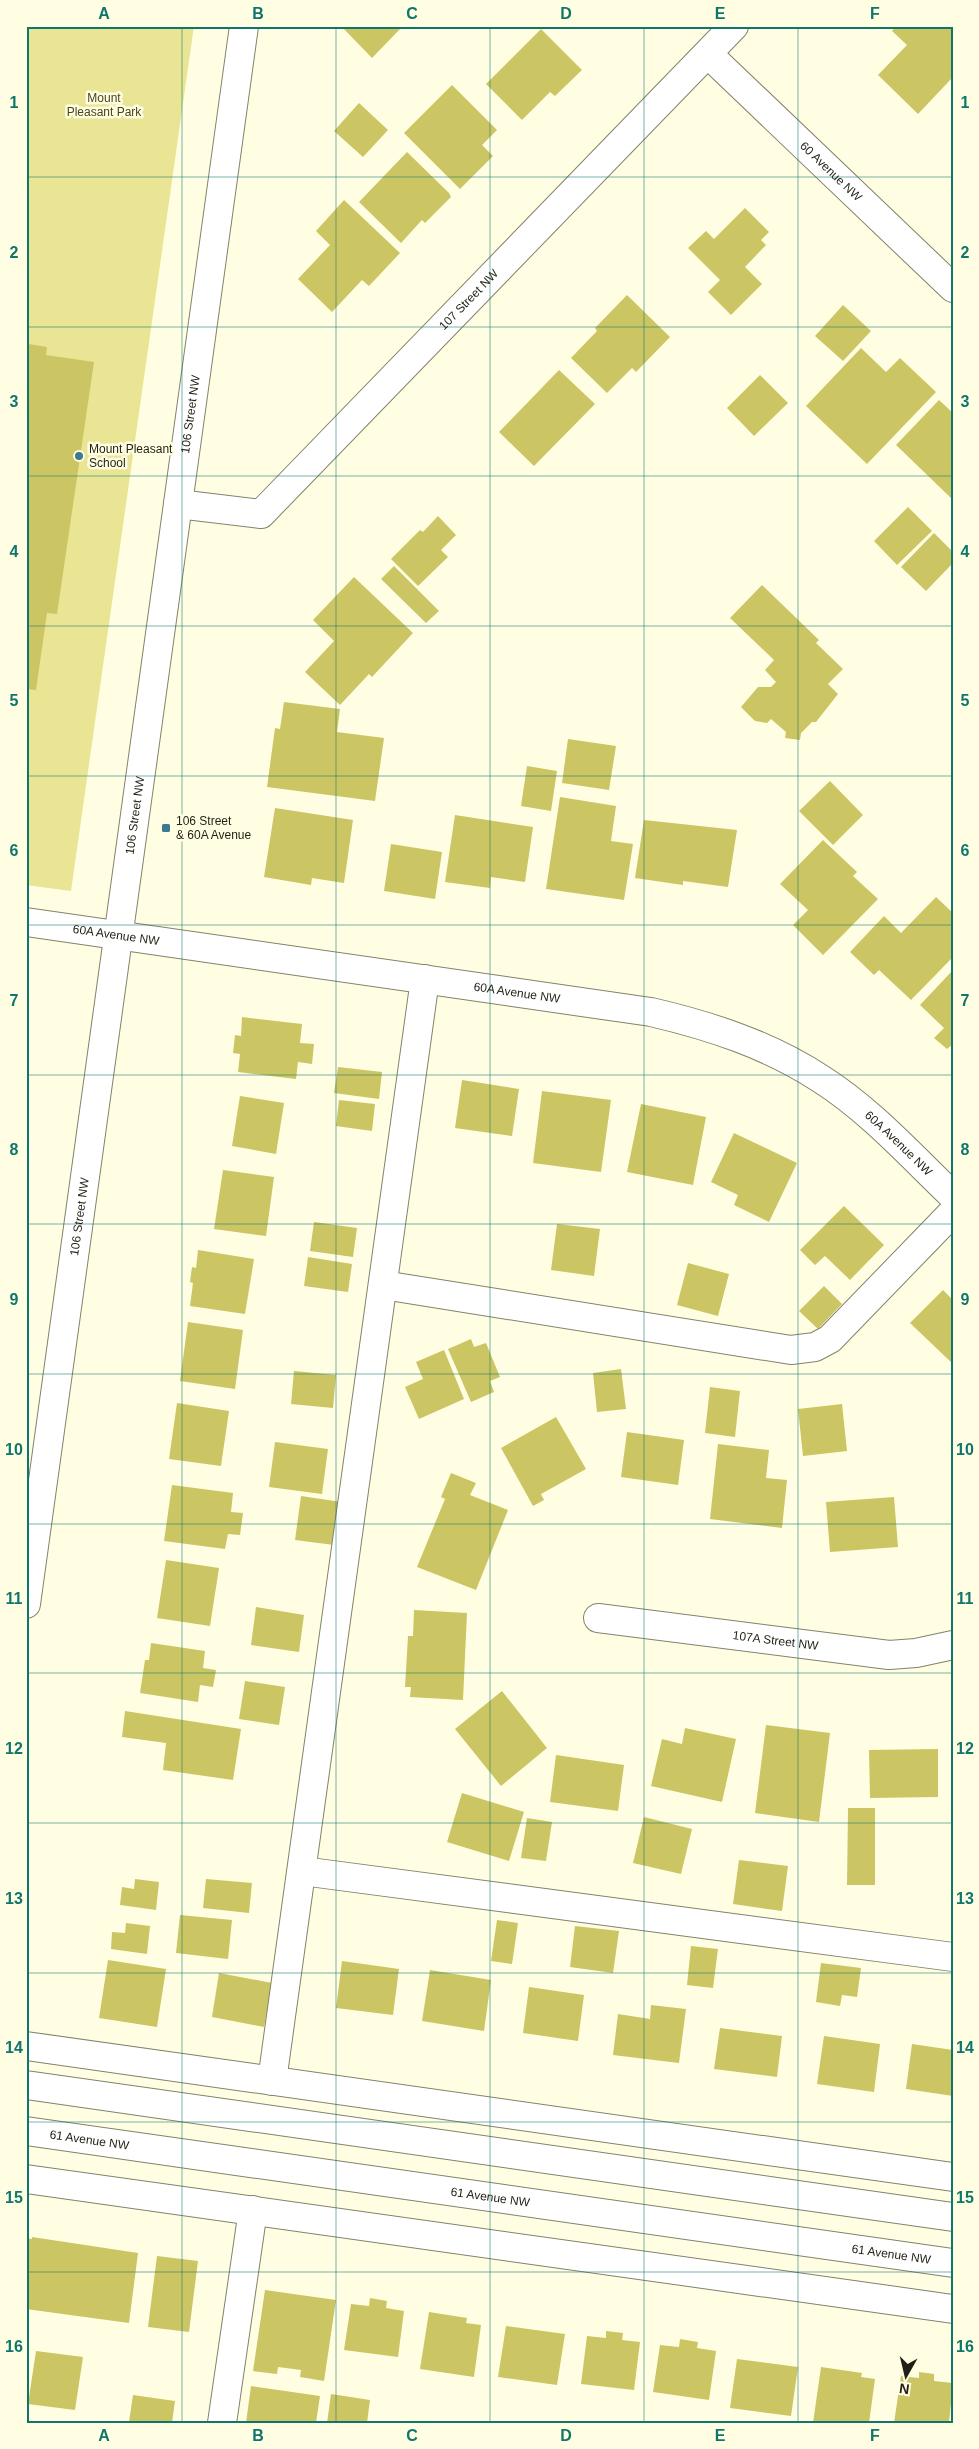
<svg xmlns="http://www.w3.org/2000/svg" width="979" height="2449" viewBox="0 0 979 2449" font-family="Helvetica,sans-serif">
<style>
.green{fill:#eae595}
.building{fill:#ccc564}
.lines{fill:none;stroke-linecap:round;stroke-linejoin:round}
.minor-casing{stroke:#83826a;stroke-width:30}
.major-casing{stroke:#83826a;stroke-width:30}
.minor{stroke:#fff;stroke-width:28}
.major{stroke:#fff;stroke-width:28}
.grid{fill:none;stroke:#0f766e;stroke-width:1;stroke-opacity:0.55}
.poi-dot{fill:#3e7891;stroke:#fffee3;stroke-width:2}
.labels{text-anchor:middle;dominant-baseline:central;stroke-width:5;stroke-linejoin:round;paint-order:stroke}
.park-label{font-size:12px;fill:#49461d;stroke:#fffee3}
.street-label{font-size:12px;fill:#201f15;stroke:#fffee3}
.poi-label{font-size:12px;fill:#201f15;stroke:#fffee3;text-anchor:start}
.neatline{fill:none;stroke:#0f766e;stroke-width:2}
.grid-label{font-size:16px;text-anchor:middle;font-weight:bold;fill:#0f766e}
</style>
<rect width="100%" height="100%" fill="#fffee3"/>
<path class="green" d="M26,26h168l-123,865 -45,-6z"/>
<path class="building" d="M341,26h59l1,2 -29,30z
M896,26h57v51l-35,37 -40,-39 29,-30 -15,-14z
M541,29l41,41 -27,26 -5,-4 -28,28 -36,-36z
M452,85l45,45 -15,15 11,11 -33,33 -56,-56z
M359,103l29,27 -25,27 -29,-26z
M407,152l42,41 2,4 -26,26 -3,-3 -21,23 -42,-41z
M344,200l56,53 -31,33 -7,-6 -30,32 -34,-33 32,-34 -14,-14z
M745,208l24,24 -8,8 5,5 -21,22 17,17 -31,31 -23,-23 12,-12 -32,-32 18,-17 8,8z
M627,295l43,42 -34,35 -4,-4 -25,25 -36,-35 26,-27 -2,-3z
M843,305l28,26 -28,30 -28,-25z
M29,344l18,3 -1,8 48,7 -37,252 -10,-1 -11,77 -10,-1v-337h2z
M861,348l25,24 14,-14 36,34 -69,72 -61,-58z
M559,370l36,34 -61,62 -35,-34z
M760,375l28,28 -34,33 -27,-28z
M939,400l14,13 -2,85 -55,-53z
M908,507l24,24 -35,34 -23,-24z
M438,516l18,19 -15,15 7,7 -30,29 -27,-27 29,-29 3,2z
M934,533l19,19v11l-27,28 -25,-24z
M394,566l45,45 -13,12 -45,-44z
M354,577l59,56 -41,44 -3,-3 -29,31 -35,-33 29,-31 -21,-21z
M762,585l57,55 -3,3 27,26 -15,15 10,10 -22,28h-4l-11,11 -1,7 -15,-2 1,-6 -15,-13 -4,4 -12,-2 -14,-14 17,-20h13l5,-5 -11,-12 9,-10 -44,-42z
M284,702l56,7 -3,23 47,6 -9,63 -108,-14 8,-59 5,1z
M568,739l48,7 -7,44 -47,-7z
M527,766l30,5 -6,40 -30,-5z
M830,781l33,34 -30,30 -34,-34z
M560,797l56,9 -5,35 22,3 -9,56 -78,-11z
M275,808l78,12 -9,63 -32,-5 -1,7 -47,-8z
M455,815l78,12 -8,55 -34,-5 -1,11 -45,-6z
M644,820l93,10 -9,57 -45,-6v4l-48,-7z
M823,840l34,32 -4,4 25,23 -55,56 -30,-30 15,-15 -28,-26z
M391,844l51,8 -7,47 -51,-8z
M936,897l17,16v44l-42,43 -32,-30 -5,5 -24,-23 34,-36 17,17z
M953,970v74l-6,5 -13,-11 10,-10 -24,-23z
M242,1017l60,7 -2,19 14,1 -2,20 -14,-2 -2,17 -58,-7 2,-18 -7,-1 2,-18 6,1z
M338,1067l44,5 -3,27 -45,-6z
M462,1080l57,9 -7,47 -57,-8z
M542,1091l69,9 -10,72 -68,-9z
M240,1096l44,7 -8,51 -44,-8z
M339,1100l36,4 -3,27 -36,-5z
M641,1104l65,13 -13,68 -66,-13z
M734,1133l63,30 -28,59 -35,-17 4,-10 -27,-13z
M223,1170l51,7 -8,59 -52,-7z
M844,1206l40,39 -34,35 -25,-24 -10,9 -15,-15z
M314,1222l43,6 -4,29 -43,-6z
M557,1224l43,5 -6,47 -43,-6z
M198,1250l56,9 -9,55 -55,-8 3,-23 -3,-1 2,-15 4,1z
M308,1257l44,7 -4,28 -44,-6z
M688,1263l41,11 -11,42 -41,-11z
M824,1286l18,18 -24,25 -19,-18z
M943,1290l10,10v64l-43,-41z
M188,1322l55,8 -8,59 -55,-8z
M471,1339l3,8 12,-4 14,34 -10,4 4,11 -23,10 -23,-53z
M444,1350l20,49 -45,20 -14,-32 18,-8 -7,-17z
M621,1369l5,40 -29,3 -4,-39z
M294,1371l42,4 -3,33 -42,-4z
M710,1387l30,4 -5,46 -30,-4z
M177,1403l52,8 -8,55 -52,-7z
M842,1404l5,47 -44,5 -5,-47z
M556,1417l30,52 -45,25 3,6 -11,6 -32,-58z
M627,1432l57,8 -6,45 -57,-8z
M275,1442l53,7 -6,45 -53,-7z
M718,1444l51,6 -3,28 21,2 -5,48 -72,-9z
M451,1473l25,10 -6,12 38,15 -32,80 -59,-23 28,-68 -4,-2z
M172,1485l61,8 -2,19 12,1 -3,22 -12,-1 -3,15 -61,-8z
M301,1496l47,7 -6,43 -47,-6z
M894,1497l4,50 -68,5 -4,-50z
M166,1560l53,8 -9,58 -53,-8z
M256,1607l48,8 -5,37 -48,-7z
M414,1610l53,3 -4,87 -53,-3 1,-10h-6l3,-51h5z
M151,1643l54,8 -2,17 13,2 -3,17 -13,-2 -2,17 -58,-9 5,-33h4z
M245,1681l40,6 -6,38 -40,-6z
M502,1691l45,57 -46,38 -46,-57z
M125,1711l116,18 -8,51 -70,-10 3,-27 -44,-6z
M766,1725l64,8 -11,89 -64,-9z
M685,1728l51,11 -14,63 -71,-16 11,-47 20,5z
M938,1749v48l-68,1 -1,-48z
M556,1755l68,10 -6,46 -68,-9z
M462,1793l62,19 -15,49 -62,-19z
M848,1808h27v77h-28z
M644,1817l48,12 -11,45 -48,-11z
M527,1818l25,4 -6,39 -25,-3z
M739,1860l49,6 -6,45 -49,-7z
M135,1879l24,3 -3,28 -36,-5 2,-18 12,2z
M206,1879l46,4 -3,30 -46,-5z
M180,1915l52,5 -4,39 -52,-6z
M497,1920l21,3 -6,41 -21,-3z
M126,1923l24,3 -3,28 -36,-5 1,-17 13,1z
M575,1926l44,5 -6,42 -43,-6z
M691,1946l27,3 -5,39 -26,-3z
M108,1960l58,9 -9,58 -58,-9z
M342,1961l57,8 -6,46 -57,-7z
M821,1963l40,5 -4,29 -15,-2 -2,11 -24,-4z
M430,1970l61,10 -7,51 -62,-10z
M219,1973l53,10 -8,44 -52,-10z
M529,1987l55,8 -6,46 -55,-8z
M651,2005l35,4 -7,54 -66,-8 5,-41 32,5z
M720,2028l62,8 -5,41 -63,-8z
M824,2036l56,8 -6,48 -57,-8z
M912,2044l41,6v46l-47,-7z
M32,2237l106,16 -9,70 -103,-14v-71l6,1z
M157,2256l41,5 -9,71 -41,-5z
M265,2290l71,10 -12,81 -24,-4 1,-7 -23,-3 -1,7 -24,-3z
M370,2298l17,3 -1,7 18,3 -6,46 -54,-7 7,-46 18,2z
M429,2312l38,6 -1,5 15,2 -7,52 -54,-8z
M506,2326l59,8 -8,51 -59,-8z
M606,2331l17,2 -1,7 18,2 -6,48 -53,-6 6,-48 19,2z
M680,2339l18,3 -1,6 19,3 -7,49 -56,-8 7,-47 19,2z
M36,2351l47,6 -8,53 -47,-6z
M737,2359l61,8 -7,49 -61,-8z
M821,2367l41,6 -1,4 14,2 -6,44h-56z
M919,2372l15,2v7l19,2 -4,40h-55l7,-47 18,2z
M251,2386l69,10 -4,27h-70z
M331,2394l39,6 -3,23h-40z
M133,2395l42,6 -3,22 -43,-1z"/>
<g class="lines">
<defs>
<g id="minor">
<path id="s1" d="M708,54l245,234"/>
<path id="s2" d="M178,504l83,10 473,-488"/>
<path id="s3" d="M26,922l625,90c60,14 118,33 170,67 49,31 90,77 132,117"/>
<path d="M383,1285l408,65 24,-3 15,-8 123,-127"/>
<path id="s4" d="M26,1604l218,-1578"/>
<path id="s5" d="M598,1618l291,37 27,-2 37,-8"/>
<path d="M302,1871l651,86"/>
<path d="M26,2046l927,131"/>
<path d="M272,2081l153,-1102"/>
<path d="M26,2179l927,130"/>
<path d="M222,2423l31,-213"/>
</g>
<g id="major">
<path d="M26,2085l927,132"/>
<path id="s6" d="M26,2131l927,132"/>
</g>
</defs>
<use href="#minor" class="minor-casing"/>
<use href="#major" class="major-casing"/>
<use href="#minor" class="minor"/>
<use href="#major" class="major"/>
</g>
<path class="grid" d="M182,26v2397M336,26v2397M490,26v2397M644,26v2397M798,26v2397M26,177h927M26,327h927M26,476h927M26,626h927M26,776h927M26,925h927M26,1075h927M26,1224h927M26,1374h927M26,1524h927M26,1673h927M26,1823h927M26,1973h927M26,2122h927M26,2272h927"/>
<g class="poi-dot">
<circle cx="79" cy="456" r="5"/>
<rect x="161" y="823" width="10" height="10" rx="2.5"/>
</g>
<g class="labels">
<g class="park-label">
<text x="104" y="98">Mount<tspan x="104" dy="14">Pleasant Park</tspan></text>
</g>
<g class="street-label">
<text stroke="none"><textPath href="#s1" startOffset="170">60 Avenue NW</textPath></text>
<text stroke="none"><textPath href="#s2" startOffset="382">107 Street NW</textPath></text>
<text stroke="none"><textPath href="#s4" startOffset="1201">106 Street NW</textPath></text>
<text stroke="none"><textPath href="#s4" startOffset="796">106 Street NW</textPath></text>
<text stroke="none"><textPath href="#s3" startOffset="91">60A Avenue NW</textPath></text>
<text stroke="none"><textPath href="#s3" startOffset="496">60A Avenue NW</textPath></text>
<text stroke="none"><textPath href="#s3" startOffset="916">60A Avenue NW</textPath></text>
<text stroke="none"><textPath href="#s4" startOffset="391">106 Street NW</textPath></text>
<text stroke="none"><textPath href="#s5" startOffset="179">107A Street NW</textPath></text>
<text stroke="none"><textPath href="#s6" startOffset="64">61 Avenue NW</textPath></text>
<text stroke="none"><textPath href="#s6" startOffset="469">61 Avenue NW</textPath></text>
<text stroke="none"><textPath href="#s6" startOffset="874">61 Avenue NW</textPath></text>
</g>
<g class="poi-label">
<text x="89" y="449">Mount Pleasant<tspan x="89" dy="14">School</tspan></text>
<text x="176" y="821">106 Street<tspan x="176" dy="14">&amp; 60A Avenue</tspan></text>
</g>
</g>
<rect width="979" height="2449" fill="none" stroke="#fffee3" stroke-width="55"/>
<g transform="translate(906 2376) rotate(188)" stroke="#fffee3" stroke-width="4" paint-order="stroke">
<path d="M0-4L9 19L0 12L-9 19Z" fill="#201f15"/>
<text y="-8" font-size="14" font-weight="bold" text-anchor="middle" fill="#201f15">N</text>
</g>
<rect x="28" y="28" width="924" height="2394" class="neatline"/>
<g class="grid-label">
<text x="104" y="19">A</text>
<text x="258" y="19">B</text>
<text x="412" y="19">C</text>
<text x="566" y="19">D</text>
<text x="720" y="19">E</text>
<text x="875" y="19">F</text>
<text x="14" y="108">1</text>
<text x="965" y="108">1</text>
<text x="14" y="258">2</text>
<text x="965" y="258">2</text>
<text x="14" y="407">3</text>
<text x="965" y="407">3</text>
<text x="14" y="557">4</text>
<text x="965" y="557">4</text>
<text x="14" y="706">5</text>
<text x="965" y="706">5</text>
<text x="14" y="856">6</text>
<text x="965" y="856">6</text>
<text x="14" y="1006">7</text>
<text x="965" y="1006">7</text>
<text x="14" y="1155">8</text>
<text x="965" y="1155">8</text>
<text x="14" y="1305">9</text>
<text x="965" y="1305">9</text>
<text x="14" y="1455">10</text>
<text x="965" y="1455">10</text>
<text x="14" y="1604">11</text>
<text x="965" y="1604">11</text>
<text x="14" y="1754">12</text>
<text x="965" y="1754">12</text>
<text x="14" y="1904">13</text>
<text x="965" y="1904">13</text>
<text x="14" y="2053">14</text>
<text x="965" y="2053">14</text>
<text x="14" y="2203">15</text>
<text x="965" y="2203">15</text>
<text x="14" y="2352">16</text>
<text x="965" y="2352">16</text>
<text x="104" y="2441">A</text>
<text x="258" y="2441">B</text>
<text x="412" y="2441">C</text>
<text x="566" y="2441">D</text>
<text x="720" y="2441">E</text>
<text x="875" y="2441">F</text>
</g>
</svg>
